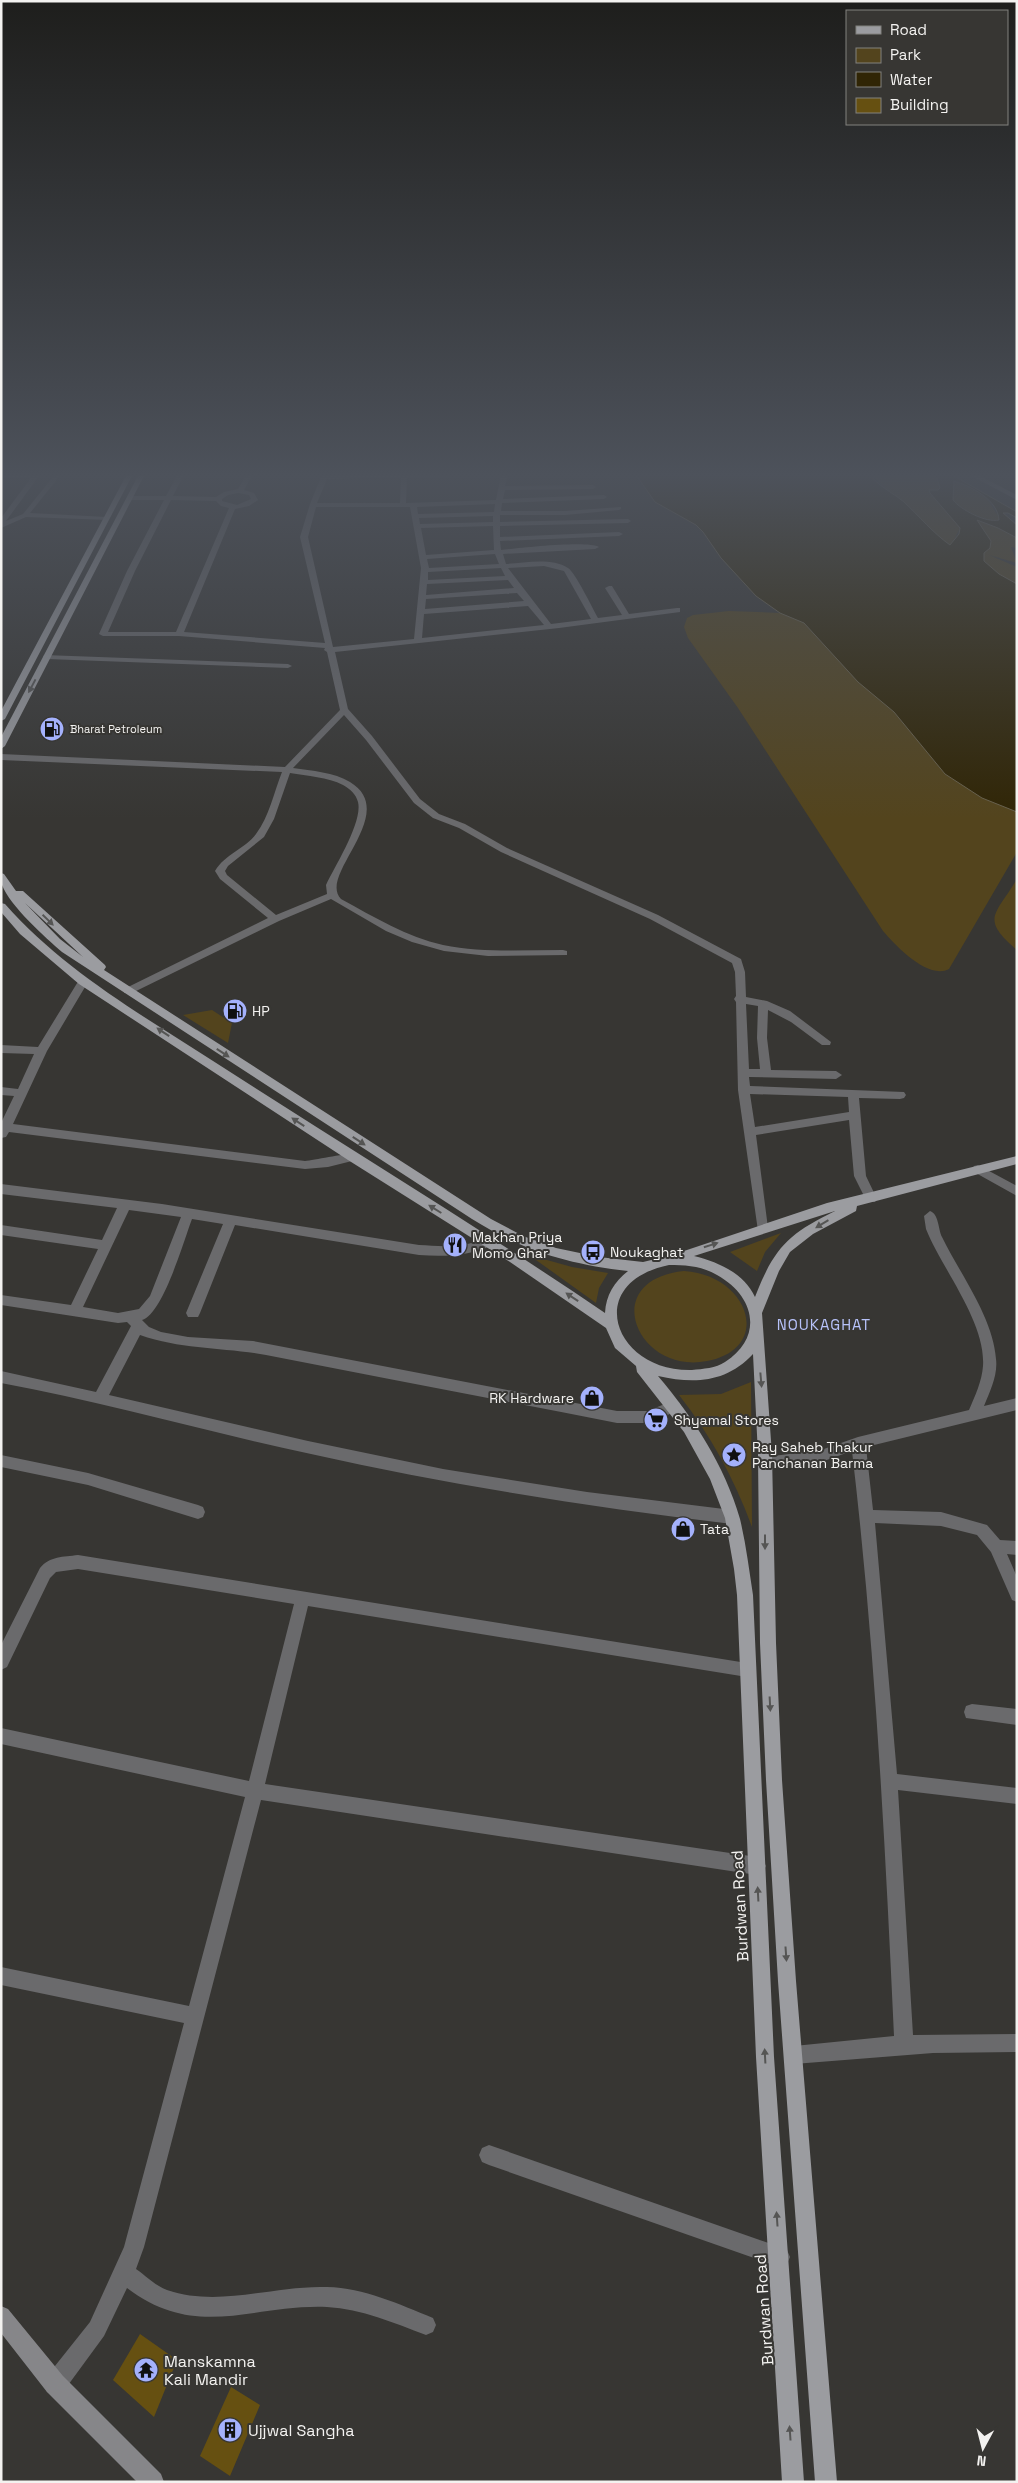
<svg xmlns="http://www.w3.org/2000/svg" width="1018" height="2483" viewBox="0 0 1018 2483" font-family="'Space Grotesk',sans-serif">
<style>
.green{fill:#53441d}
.water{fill:#302505;stroke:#6a624c;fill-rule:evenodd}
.building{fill:#665011}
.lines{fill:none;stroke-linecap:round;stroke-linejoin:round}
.street{fill:#6a6a6c;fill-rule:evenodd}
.secondary{fill:#868689;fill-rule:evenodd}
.primary{fill:#9b9ca0;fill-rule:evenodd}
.oneway{fill:#555554}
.labels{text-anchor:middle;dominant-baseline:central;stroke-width:4;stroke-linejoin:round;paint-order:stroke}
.far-poi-label{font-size:11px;fill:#f3f2f0;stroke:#373633;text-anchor:start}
.poi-label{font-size:14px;fill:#f3f2f0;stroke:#373633;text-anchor:start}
.neighbourhood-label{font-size:15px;letter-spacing:1px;fill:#b7c2fa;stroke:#373633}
.near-street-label{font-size:16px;fill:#f3f2f0;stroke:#373633}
.near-poi-label{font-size:16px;fill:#f3f2f0;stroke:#373633;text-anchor:start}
</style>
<rect width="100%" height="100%" fill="#373633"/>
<path class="green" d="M868,472l66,1 6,15 -2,2 -5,-1 -3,4 30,35 -8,16h-5z
M954,481l22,10 12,9 12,19 -1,1c-13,2 -37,-10 -46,-20z
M976,520l22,8 19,10v10l-6,-1 6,16 -28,-8 28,12v17l-18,-10 -15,-13v-8l6,-5z
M729,611l51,2 24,10 54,59 36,30 51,62 37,24 35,14v40l-68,117c-21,11 -53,-23 -66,-38l-145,-223 -50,-70 -4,-11 3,-9 6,-3z
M1017,879v71c-37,-32 -22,-34 0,-71z
M212,1010l20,13 -4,20 -45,-28z
M781,1233l-16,19 -8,19 -27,-19z
M529,1255l43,12 36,6 -9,15 -3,15z
M684,1271c65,4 90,77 23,90 -70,14 -110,-81 -23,-90z
M751,1382l1,145c-18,-49 -41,-91 -73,-132l42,-1z"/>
<path class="water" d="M634,472h234c9,14 24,20 36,30 15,14 29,31 46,43l9,-11 1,-6 -30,-35 -1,-3h9l2,-2 -3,-10 -6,-6h16l70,40v6l-9,-5h-5l14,12v13l-19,-10 -21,-8 14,21 -1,7 -6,5v8l15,13 18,10v228l-35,-14 -37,-24 -51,-62 -36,-30 -54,-59 -24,-10 -24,-17 -35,-38 -18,-26 -7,-7 -41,-23zM954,481c17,5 44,19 45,39 -13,3 -38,-10 -46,-20z"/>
<path class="building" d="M140,2334l37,26 -23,57 -41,-37z
M231,2387l29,18 -30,71 -30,-20z"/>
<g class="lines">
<path class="street" d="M57,472h6l-33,41 77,4 2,1v2l-83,-3 -25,11v-10l30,-40h-30v-4h35l3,2 -33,45 17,-7z
M179,472h6l-12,24 43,1 8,-5 14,-3 10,-17h6l-10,18 10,3 4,7 -9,6 -14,3 -51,123 141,11 -25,-106 10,-33 13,-32h6l-1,3 213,-3 -3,2 -30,1 -3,11 88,-1 3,2 -3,2 -88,1 -2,9 101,-4 3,2 -3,2 -102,4 -1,8h64l56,-4v2l-2,1 -54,5h-65v7l128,-3 3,2 -3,2 -128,3v11l119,-5 4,2 -4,2 -119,5 1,9c17,-2 87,-10 98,-3l-4,2 -92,5 3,10c18,-1 45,-7 62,4 7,4 25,41 30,50l24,-3 -17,-27 4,-2h3l17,28 48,-6h3v4l-121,16 -224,24 13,57 24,27 48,63 19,15 26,10 42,24 151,67 83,44 4,13 1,25 21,4 23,10 41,31 -1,3h-8l-31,-23 -23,-12 -1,28 4,32 65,1 6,4 -6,4 -87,-2 1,9 154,6 2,3 -2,3 -4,1 -41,-1 7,78 11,23 -2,3h-8l-13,-26 -5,-56 -93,15 12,93 -2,3h-8l-20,-141 -2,-88 -2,-3 2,-3 -1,-24 -3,-9 -82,-44 -149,-67 -42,-24 -26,-10 -19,-15 -48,-63 -22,-25 -51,53c19,3 41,4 57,14 51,31 -33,93 -9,117 33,18 66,38 102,46 39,8 80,5 120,5l4,1v4l-79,1 -44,-5 -32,-9 -26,-11 -55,-32 -52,22 -147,72h-8v-4l144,-71 -48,-39 -5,-8c10,-17 30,-22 41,-37 13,-17 18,-42 26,-62l-281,-12v-6l284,13 55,-57 -13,-58 -3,-2 1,-2 -146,-12h-76l-4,-2 28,-63 37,-71h-34l-3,-2 3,-2h36zM501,475l-5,25 -90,3 1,-26zM401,477l-1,26h-83l10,-24zM238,493l11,2 2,4 -14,6 -15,-4v-2l6,-4zM171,500l45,1 5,5 8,2 -53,124h-68l27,-61zM495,504l-1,8 -76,2 -1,-7zM316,507h94l11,61 -7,71 -81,8 -25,-110zM493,516v6l-73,2 -1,-6zM493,526l1,24 -68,5 -5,-27zM495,554l4,10 -70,4 -2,-9zM544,566l20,5 27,48 -40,5 -43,-56zM501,568l4,8 -77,4v-8zM508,580l6,8 -88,7 1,-11zM517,593l7,8 -99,8 1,-10zM528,606l16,19 -122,13 2,-24zM290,773c17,3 38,4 53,12 7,4 13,9 15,17 5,20 -23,64 -32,83l1,9 -51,21 -49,-40 -2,-4 3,-5 36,-29 10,-18zM746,1004l12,2 -1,32 3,31h-11zM750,1094l98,3 1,15 -94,15z
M964,472h8l45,23v5z
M44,655l244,9 4,2 -4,2 -241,-9 -4,-2z
M83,979l5,3 -41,69 -34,73 292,37c10,-1 46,-9 51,-7l2,3 -2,3 -28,7 -23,2 -296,-37 -3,5 -5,1v-15l13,-27 -13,-1v-8l17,2 16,-35 -33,-1v-8l37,2 41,-67z
M978,1165l39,21v10l-43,-24 -2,-3 2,-3z
M1,1184l161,20 257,41c18,1 38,3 56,-3 6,-2 11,-6 18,-3l2,3 -2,3c-24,11 -48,12 -74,10l-184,-30 -35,88 -2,4h-10l-2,-4 37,-89 -31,-5c-8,21 -29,95 -50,101l7,7 12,5 27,5 65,4 364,70h31l26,-11 5,2 2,4 -2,4 -30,13h-32c-117,-23 -234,-45 -351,-68 -44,-8 -83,-5 -126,-20l-31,60 199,46 135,28 144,23 145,18 5,2 2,5 -2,5 -5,2c-142,-17 -282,-39 -421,-70 -104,-22 -206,-52 -310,-71v-12l95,21 35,-66 -4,-4 -9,1 -117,-18v-10l70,10 27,-56 -97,-14v-10l101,15 15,-32 -116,-14zM129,1210l52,7 -31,79 -11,13 -21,4 -35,-6z
M930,1211c9,3 8,18 12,26 18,37 51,80 54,122 2,16 -6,32 -12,47l33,-8v12l-151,37 7,63 68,2 46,13 13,15 17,1v14l-10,-1 10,23v25l-5,-2 -21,-48 -14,-17 -36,-9 -66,-3 22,251 120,14v16l-119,-14 15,245 104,-1v18l-84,1 -139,11 -7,-2 -2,-7 2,-7 7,-2 100,-10c-9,-195 -19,-390 -42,-585l-31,11 -56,7 -5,-2 -2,-4 2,-4 5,-2 56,-7 37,-13 111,-27c6,-14 13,-29 14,-44 3,-44 -41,-97 -57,-137l-2,-13z
M1,1455l87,18 110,32 5,2 2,5 -2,5 -5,2 -110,-34 -87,-18z
M78,1555l675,109 2,5 -2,5 -6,3 -439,-71 -43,178 492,73 6,3 3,6 -3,6 -6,3 -496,-75 -117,447 -8,22c10,7 20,17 31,21 53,18 107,-5 160,-3 37,1 72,17 106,31l3,7 -3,7 -7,3c-32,-12 -64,-26 -99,-28 -76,-3 -130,34 -200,-19l-23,48 -41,56 -8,3 -8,-3 -3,-8 3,-8 43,-54 34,-75 60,-224 -183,-38v-18l188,39 56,-209 -244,-53v-16l248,53 45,-177 -216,-35 -22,3 -6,6 -43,89 -6,3v-25l39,-77c10,-12 23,-11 38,-13z
M972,1704l45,5v16l-51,-7 -2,-6 2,-6z
M489,2145l291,102 7,3 3,7 -3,7 -7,3 -291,-102 -7,-3 -3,-7 3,-7z"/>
<path class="secondary" d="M1,2306l7,3 55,67 98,98 3,8h-27l-90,-90 -46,-59z"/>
<path class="primary" d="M128,472h6l-129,247 -4,2v-10z
M140,472h6l-141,274 -4,3v-12z
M1,873l3,1 12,17h7l82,74 1,2 -2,3 387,249 32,17 33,12 43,9 44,5 29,-7 155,-52 190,-47v8l-160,42 -1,5 -43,23 -23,18 -11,19 -17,42 10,142 4,188 6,137 14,201 41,501h-22l-37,-501 -12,-201 -6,-137 -2,-188 -5,-101c-27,29 -59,30 -95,22 35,41 67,90 82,143 6,25 9,50 13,76l21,462 30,425h-22l-26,-425 -19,-462 -3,-26 -9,-51 -15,-39 -26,-47 -47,-60 -1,-6 -21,-18 -9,-20 -96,-66 -162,-102 -269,-176 -59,-50 -19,-22v-9l4,1c61,69 142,114 219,164 127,82 256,160 381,245 1,-18 9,-31 23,-42 -59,-7 -105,-20 -156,-52l-410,-267c-17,-15 -52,-46 -60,-67 -1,-3 -1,-8 -1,-12zM25,903l58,54 -23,-18zM835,1211c-47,23 -61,37 -80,86 -11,-24 -37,-35 -61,-41zM669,1265c17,0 33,1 48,10 38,21 47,62 8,87 -9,6 -22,7 -33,8 -78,2 -110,-87 -23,-105z"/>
</g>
<defs><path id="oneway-solid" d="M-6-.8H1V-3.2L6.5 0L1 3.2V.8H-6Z" transform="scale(1.25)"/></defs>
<g class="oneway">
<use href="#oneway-solid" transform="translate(32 686) rotate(118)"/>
<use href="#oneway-solid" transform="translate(48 920) rotate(44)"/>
<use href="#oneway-solid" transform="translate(163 1032) rotate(-146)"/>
<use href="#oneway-solid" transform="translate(223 1053) rotate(33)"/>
<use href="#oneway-solid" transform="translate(298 1122) rotate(-147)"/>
<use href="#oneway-solid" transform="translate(359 1141) rotate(33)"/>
<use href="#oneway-solid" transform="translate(435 1209) rotate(-148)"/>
<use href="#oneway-solid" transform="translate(822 1224) rotate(149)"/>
<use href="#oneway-solid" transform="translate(711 1245) rotate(-18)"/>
<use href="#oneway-solid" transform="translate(572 1297) rotate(-146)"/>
<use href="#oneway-solid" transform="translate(761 1380) rotate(85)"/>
<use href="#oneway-solid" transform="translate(765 1542) rotate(90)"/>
<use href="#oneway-solid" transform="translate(770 1704) rotate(87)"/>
<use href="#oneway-solid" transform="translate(758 1894) rotate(-93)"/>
<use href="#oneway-solid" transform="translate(786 1954) rotate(86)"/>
<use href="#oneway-solid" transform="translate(765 2056) rotate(-93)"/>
<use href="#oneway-solid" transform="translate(777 2219) rotate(-94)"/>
<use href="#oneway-solid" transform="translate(790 2433) rotate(-94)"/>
</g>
<linearGradient id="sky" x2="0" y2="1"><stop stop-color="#1e1e1c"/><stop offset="0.58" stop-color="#4d525b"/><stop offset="1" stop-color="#4d525b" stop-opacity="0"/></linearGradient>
<rect width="1018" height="819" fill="url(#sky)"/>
<defs>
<symbol id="fuel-disc" viewBox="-11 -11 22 22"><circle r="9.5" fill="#a4b1fc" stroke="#373633"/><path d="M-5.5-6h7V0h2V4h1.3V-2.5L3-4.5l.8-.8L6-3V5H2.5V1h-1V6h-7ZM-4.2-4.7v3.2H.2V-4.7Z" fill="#111"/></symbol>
<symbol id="restaurant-disc" viewBox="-11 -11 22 22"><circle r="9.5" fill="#a4b1fc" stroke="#373633"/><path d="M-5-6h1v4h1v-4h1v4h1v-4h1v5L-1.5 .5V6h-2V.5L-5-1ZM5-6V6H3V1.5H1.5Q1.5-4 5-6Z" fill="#111"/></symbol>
<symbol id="bus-disc" viewBox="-11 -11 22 22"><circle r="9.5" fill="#a4b1fc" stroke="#373633"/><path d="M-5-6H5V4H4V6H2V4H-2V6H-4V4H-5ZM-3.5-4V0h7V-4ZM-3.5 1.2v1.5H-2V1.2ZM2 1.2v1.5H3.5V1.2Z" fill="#111"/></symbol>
<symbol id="shop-disc" viewBox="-11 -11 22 22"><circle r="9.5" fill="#a4b1fc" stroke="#373633"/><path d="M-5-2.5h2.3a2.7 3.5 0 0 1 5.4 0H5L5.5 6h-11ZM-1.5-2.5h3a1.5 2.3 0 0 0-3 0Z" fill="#111"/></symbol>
<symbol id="supermarket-disc" viewBox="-11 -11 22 22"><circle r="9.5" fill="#a4b1fc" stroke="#373633"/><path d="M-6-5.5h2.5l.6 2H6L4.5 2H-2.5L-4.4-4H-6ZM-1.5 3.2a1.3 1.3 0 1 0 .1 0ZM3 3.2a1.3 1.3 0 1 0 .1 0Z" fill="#111"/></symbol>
<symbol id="sight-disc" viewBox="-11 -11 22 22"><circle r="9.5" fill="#a4b1fc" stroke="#373633"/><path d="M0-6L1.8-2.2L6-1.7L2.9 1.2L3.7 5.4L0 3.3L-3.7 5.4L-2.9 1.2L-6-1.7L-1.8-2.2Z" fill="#111"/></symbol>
<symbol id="temple-disc" viewBox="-11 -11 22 22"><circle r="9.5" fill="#a4b1fc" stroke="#373633"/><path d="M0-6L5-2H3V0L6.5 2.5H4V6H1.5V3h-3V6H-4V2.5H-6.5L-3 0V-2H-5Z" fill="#111"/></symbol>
<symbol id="building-disc" viewBox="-11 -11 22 22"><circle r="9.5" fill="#a4b1fc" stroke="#373633"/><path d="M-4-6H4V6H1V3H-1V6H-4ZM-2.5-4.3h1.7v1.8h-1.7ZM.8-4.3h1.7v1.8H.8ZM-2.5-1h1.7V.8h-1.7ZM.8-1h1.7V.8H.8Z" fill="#111"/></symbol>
</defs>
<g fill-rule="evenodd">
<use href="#fuel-disc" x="38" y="715" width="28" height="28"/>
<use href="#fuel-disc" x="221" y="997" width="28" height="28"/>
<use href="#restaurant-disc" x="441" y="1231" width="28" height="28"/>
<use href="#bus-disc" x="579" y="1238" width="28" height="28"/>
<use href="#shop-disc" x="578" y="1384" width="28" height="28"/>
<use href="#supermarket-disc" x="642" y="1406" width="28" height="28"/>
<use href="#sight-disc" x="720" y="1441" width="28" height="28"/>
<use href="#shop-disc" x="669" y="1515" width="28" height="28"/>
<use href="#temple-disc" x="132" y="2356" width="28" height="28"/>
<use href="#building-disc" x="216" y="2416" width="28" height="28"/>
</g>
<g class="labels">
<g class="far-poi-label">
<text x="70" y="729">Bharat Petroleum</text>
</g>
<g class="poi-label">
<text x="252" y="1011">HP</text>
<text x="472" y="1237">Makhan Priya<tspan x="472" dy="16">Momo Ghar</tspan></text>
<text x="610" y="1252">Noukaghat</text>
<text x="574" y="1398" text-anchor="end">RK Hardware</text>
<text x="674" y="1420">Shyamal Stores</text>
<text x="752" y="1447">Ray Saheb Thakur<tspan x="752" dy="16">Panchanan Barma</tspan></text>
<text x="700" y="1529">Tata</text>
</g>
<g class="neighbourhood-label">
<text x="824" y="1324">NOUKAGHAT</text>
</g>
<g class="near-street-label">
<text transform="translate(740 1906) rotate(-93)">Burdwan Road</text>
<text transform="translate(764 2310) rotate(-94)">Burdwan Road</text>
</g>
<g class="near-poi-label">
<text x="164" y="2361">Manskamna<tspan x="164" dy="18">Kali Mandir</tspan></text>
<text x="248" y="2430">Ujjwal Sangha</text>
</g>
</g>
<rect width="1018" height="2483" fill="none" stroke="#f3f2f0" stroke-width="5"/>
<rect x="846" y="10" width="162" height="115" fill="#373633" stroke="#82817f"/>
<rect x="856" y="26" width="25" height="8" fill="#9b9ca0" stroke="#82817f"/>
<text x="890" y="35" font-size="15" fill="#f3f2f0">Road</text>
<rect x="856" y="48" width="25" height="15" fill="#53441d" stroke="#82817f"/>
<text x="890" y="60" font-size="15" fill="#f3f2f0">Park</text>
<rect x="856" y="72" width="25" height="15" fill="#302505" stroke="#82817f"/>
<text x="890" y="85" font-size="15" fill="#f3f2f0">Water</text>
<rect x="856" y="98" width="25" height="15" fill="#665011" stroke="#82817f"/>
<text x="890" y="110" font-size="15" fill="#f3f2f0">Building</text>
<g transform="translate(983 2448) rotate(187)" stroke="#373633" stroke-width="4" paint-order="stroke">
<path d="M0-4L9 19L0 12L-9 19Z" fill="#f3f2f0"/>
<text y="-8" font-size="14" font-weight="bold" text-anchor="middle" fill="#f3f2f0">N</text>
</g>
</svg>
